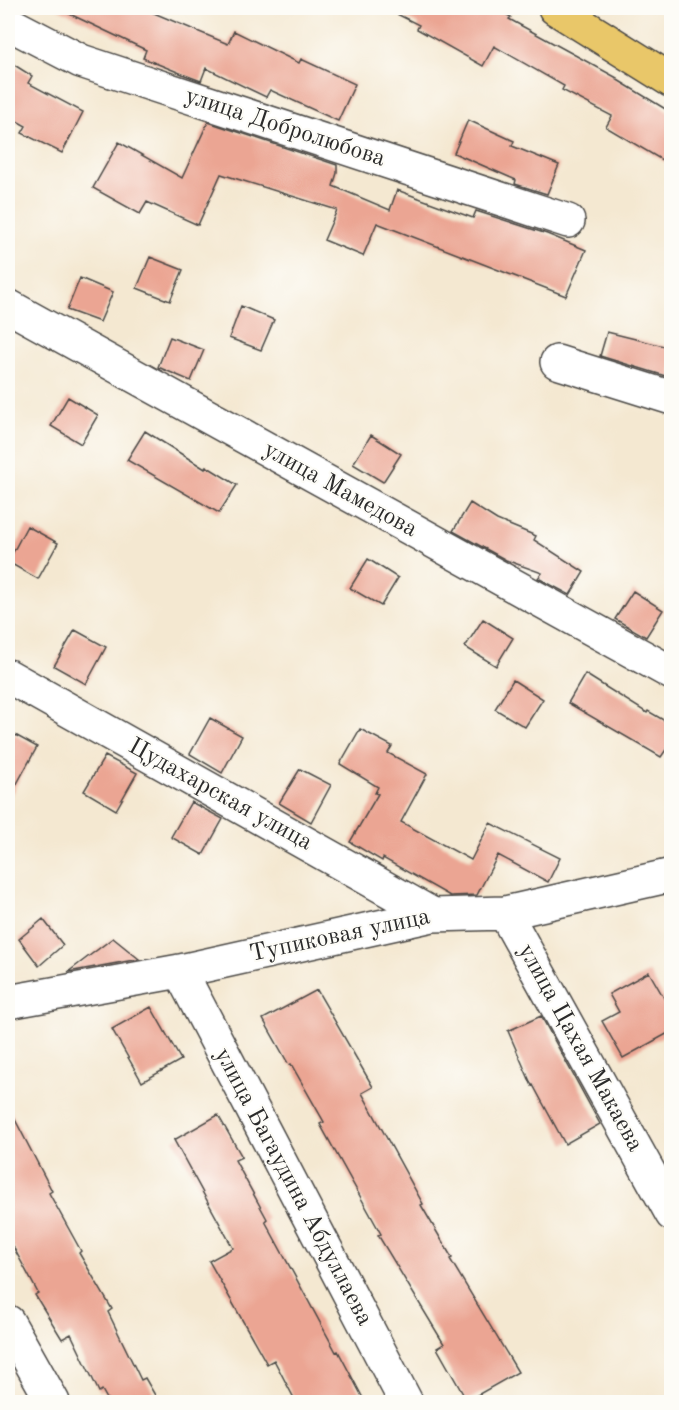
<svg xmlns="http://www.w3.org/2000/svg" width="679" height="1410" viewBox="0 0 679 1410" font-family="'Old Standard TT',serif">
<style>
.building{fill:#eba593}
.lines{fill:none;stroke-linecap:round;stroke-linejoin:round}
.minor-casing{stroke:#494744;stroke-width:36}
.major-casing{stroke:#494744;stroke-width:36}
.minor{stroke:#fff;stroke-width:33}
.major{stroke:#e9c769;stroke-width:33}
.labels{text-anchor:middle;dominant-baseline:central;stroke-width:4.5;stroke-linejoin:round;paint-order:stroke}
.street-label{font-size:24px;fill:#2b2b2b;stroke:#fdfcf7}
</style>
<rect width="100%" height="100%" fill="#fdfcf7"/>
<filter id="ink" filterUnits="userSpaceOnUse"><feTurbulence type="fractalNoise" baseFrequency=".0167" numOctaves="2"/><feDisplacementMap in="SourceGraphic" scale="12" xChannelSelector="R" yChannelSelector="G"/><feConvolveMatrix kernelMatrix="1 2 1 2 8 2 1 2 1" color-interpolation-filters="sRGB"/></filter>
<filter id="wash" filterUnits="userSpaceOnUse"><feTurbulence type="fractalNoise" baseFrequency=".008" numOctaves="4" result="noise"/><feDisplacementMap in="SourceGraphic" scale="24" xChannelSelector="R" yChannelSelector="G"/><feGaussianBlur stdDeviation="1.35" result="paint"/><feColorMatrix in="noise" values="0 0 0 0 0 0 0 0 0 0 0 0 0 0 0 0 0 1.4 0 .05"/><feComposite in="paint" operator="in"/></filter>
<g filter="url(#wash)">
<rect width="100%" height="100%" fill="#f4e8d1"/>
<g id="blocks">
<path class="building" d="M57,8h85l86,36 6,-13 65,32 2,-4 54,25 -17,37 -68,-31 -4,7 -60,-29 -5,13 -16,-6 -42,-17 3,-8z
M385,8h109l17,9 -2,2 108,59 -1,1 56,34v53l-66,-39 6,-11 -50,-26 2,-4 -70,-40 -11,20 -66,-37 2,-4z
M8,61l24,15 -4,7 55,29 -21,41 -40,-20 4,-7 -18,-10z
M468,120l46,21 -2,5 47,19 -12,29 -32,-10 1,-4 -62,-27z
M208,122l129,43v8l-4,13 57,24 7,-20 76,28 3,-7 71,23 39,16 -20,46 -189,-73 -14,33 -39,-16 13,-30 -116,-36 -23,51 -51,-23 -7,12 -47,-26 26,-46 63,36z
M150,257l33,13 -13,31 -33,-13z
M80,278l33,14 -13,30 -33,-12z
M241,306l33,14 -13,30 -32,-12z
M607,332l65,16v30l-72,-22z
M170,337l34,13 -13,31 -33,-14z
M68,397l30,18 -17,29 -30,-18z
M145,431l60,38 1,-3 31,19 -18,28 -92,-53z
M371,435l30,19 -18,28 -30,-18z
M470,503l27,17 39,16 -2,4 50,32 -14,23 -32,-17 4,-5 -36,-13 -53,-29z
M27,526l31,17 -20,36 -30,-17z
M368,559l30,19 -17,28 -31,-18z
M633,591l30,19 -17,27 -31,-18z
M483,619l30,19 -17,28 -31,-19z
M75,630l31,17 -20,37 -32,-18z
M585,674l62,39 1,-2 24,14v16l-11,16 -93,-54z
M513,680l30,19 -18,28 -30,-18z
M210,718l32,18 -20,37 -32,-19z
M360,729l32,17 -4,7 39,21 -26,48 70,38 19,-37 70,35 -12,24 -50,-27 -21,40 -27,1 -67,-38 -1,3 -32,-19 28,-48 -3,-1 3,-6 -38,-23z
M8,731l29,16 -29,53z
M105,756l32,17 -21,37 -32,-19z
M300,769l31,16 -20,37 -32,-19z
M191,802l32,17 -20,36 -32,-18z
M43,919l20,26 -24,21 -20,-27z
M113,938l26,21 -71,13z
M649,972l23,40v19l-49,27 -21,-37 17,-9 -10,-18z
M317,990l56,97 -11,6 61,111 -2,1 31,53 -2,1 68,113 -51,29 -30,-53 7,-4 -66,-109 3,-1 -61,-110 4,-2 -33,-58 -2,1 -26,-46z
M151,1007l30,53 -39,22 -30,-53z
M541,1016l59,108 -35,20 -32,-59 -1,1 -24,-55z
M8,1106l44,85 -3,2 32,58 -2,2 33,56 -4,3 33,68 4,-2 14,24h-58l6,-3 -5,-9 -3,2 -28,-58 -9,5 -27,-44 3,-2 -30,-56z
M218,1115l24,42 -7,3 32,59 -2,2 71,131 2,-1 27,51h-69l-22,-42 -7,4 -58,-103 24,-13 -59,-108z"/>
</g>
</g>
<g filter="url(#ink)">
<use href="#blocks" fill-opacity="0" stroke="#494744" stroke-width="1.5"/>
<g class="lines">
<defs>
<path id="minor" d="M8,23l73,38 487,160
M8,306l664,367
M557,362l115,36
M8,676l425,239
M505,913l167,301
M180,971l226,431
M8,1002l172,-31 253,-56 72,-2 167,-38
M8,1322l45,80"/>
<path id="major" d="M555,8l117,73"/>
</defs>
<use href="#minor" class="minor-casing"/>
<use href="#major" class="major-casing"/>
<use href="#minor" class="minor"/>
<use href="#major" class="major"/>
</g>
</g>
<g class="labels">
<g class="street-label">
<text transform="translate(285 128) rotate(18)">улица Добролюбова</text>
<text transform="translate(340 490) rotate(29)">улица Мамедова</text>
<text transform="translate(220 795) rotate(29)">Цудахарская улица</text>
<text transform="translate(340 936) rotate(-12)">Тупиковая улица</text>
<text transform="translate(580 1048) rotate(61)">улица Цахая Макаева</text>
<text transform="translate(293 1187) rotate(62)">улица Багаудина Абдуллаева</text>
</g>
</g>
<rect width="679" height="1410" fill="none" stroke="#fdfcf7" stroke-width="30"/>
</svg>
